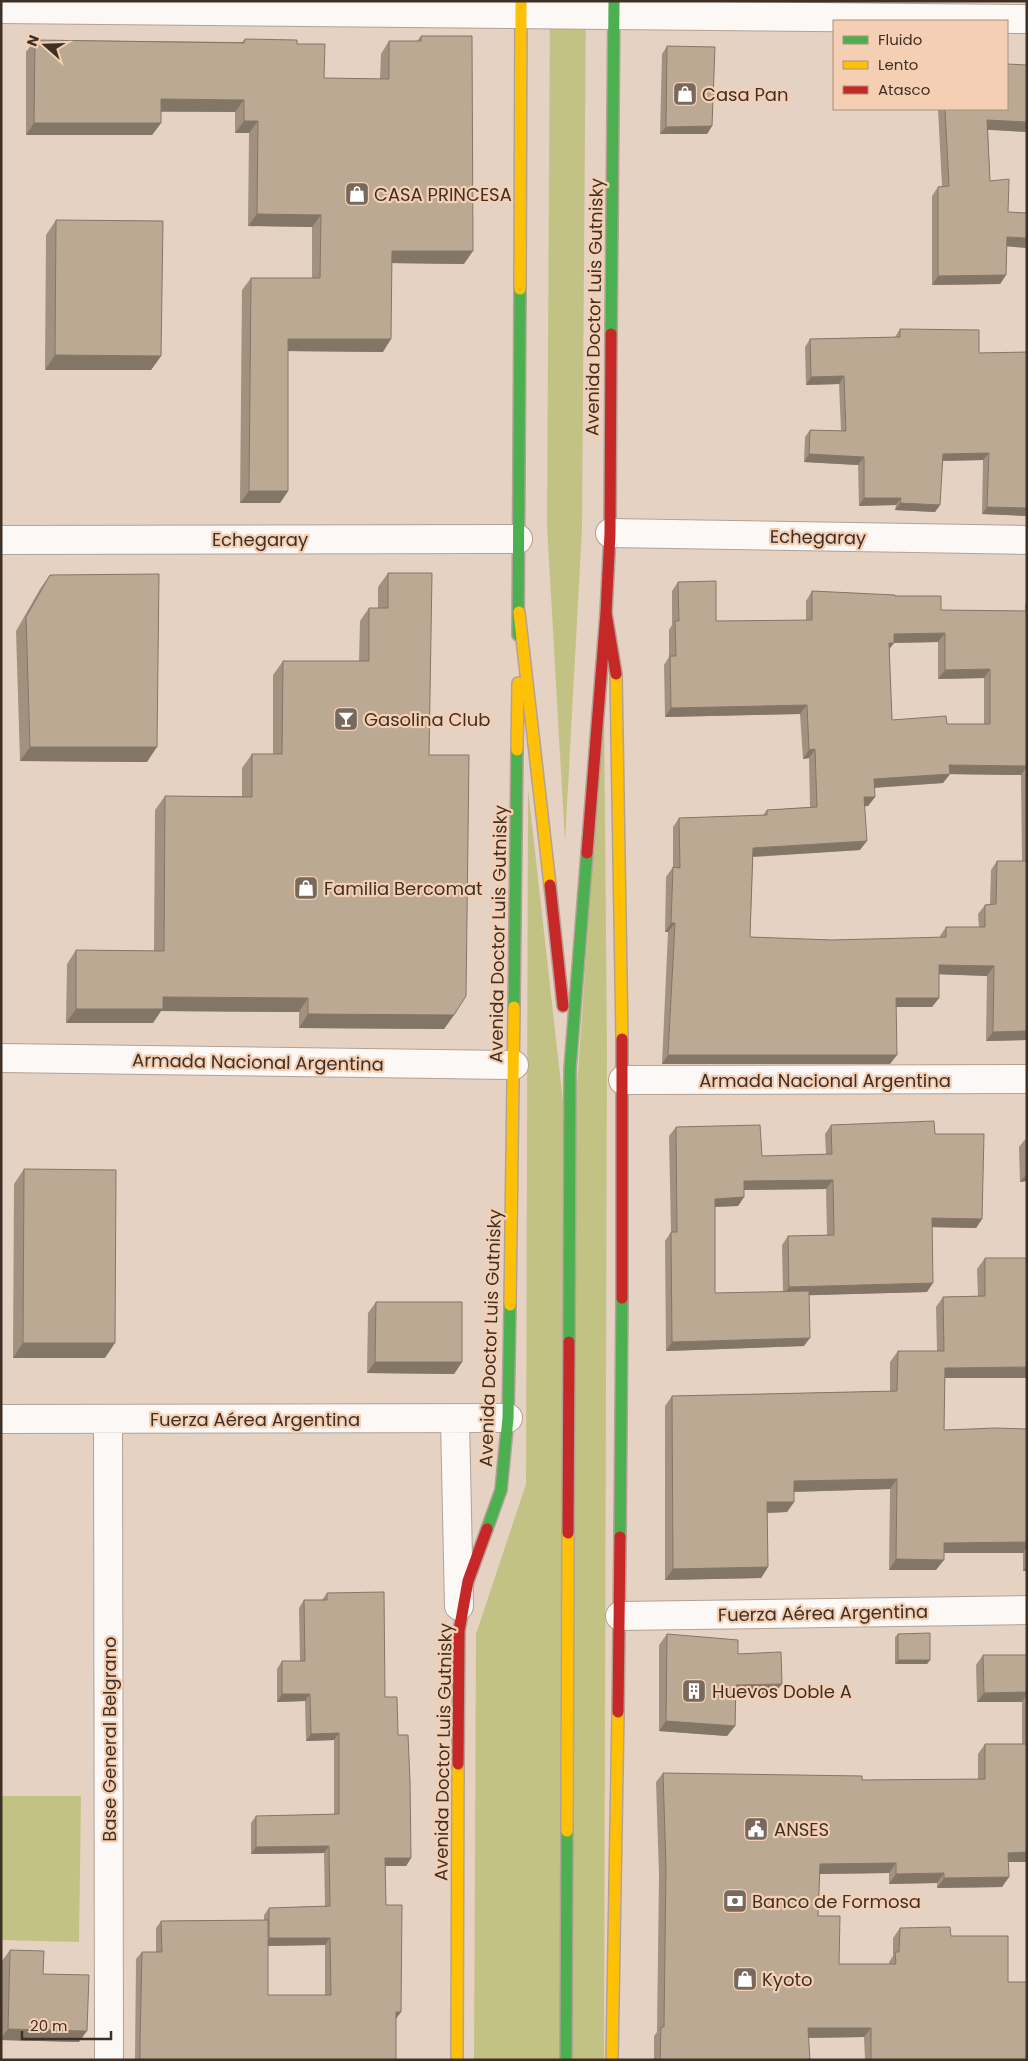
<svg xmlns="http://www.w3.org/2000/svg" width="1028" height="2061" viewBox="0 0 1028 2061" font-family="Poppins,sans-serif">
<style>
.park{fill:#c3c285}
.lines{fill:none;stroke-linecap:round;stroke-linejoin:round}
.street-casing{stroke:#b2a296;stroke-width:30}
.fast-casing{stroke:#b2a296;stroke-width:14}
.slow-casing{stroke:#b2a296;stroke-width:14}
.jam-casing{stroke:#b2a296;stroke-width:14}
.street{stroke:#fbf8f6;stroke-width:28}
.fast{stroke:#4caf50;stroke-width:11}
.slow{stroke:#ffc107;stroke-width:11}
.jam{stroke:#c62828;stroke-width:11}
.wall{fill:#a2917e;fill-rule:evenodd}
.shaded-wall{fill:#847667}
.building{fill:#bca993;stroke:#847667;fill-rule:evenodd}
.labels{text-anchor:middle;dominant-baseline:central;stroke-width:4.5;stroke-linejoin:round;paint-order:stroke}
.poi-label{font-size:18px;fill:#3f3026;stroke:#f5cfb4;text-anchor:start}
.street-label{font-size:18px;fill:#3f3026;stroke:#f5cfb4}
</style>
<rect width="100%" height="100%" fill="#e6d2c3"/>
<path class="park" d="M550,1h36l-4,528 -17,313 -18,-316z
M604,699l3,353 -3,1008h-130l2,-426 50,-150 2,-695 43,384z
M1,1796h80l-2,146 -78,-2z"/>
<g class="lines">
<defs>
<path id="street" d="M1,9l1026,10
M610,533l417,7
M1,540l517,-1
M1,1058l513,7
M623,1080l404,-1
M1,1419l507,-1
M108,1419l1,641
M455,1420l4,186
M620,1616l407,-6"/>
<path id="fast" d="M611,334l3,-333
M518,635l2,-346
M514,1007l3,-257
M569,1342l1,-273 17,-216
M487,1529l14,-39 7,-72 2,-113
M620,1537l2,-239
M566,2060l1,-229"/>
<path id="slow" d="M520,289l1,-288
M519,612l31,273
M616,674l6,365
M517,750l1,-67
M510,1305l4,-298
M567,1831l1,-298
M457,2060l1,-296
M612,2060l6,-348"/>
<path id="jam" d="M611,334l-1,199 -4,80 10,61
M587,853l19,-240
M550,885l13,121
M622,1298v-259
M568,1533l1,-191
M618,1712l2,-175
M458,1764l1,-133 9,-50 19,-52"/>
</defs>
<use href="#street" class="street-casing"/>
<use href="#fast" class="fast-casing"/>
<use href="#slow" class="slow-casing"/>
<use href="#jam" class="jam-casing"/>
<use href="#street" class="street"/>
<use href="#fast" class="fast"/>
<use href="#slow" class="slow"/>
<use href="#jam" class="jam"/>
</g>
<path class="wall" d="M421,36l43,228 -72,-1 -9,89 -95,-1v140l-8,12h-40l2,-213 9,-12h61v-51l-64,-1 1,-93h-14v-21h-74v11l-9,12h-126v-83l9,-12 207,2 3,-3 52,5 27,34 56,1 1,-25 8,-13h28z
M667,46l45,80 -5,8h-47l2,-80z
M1027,65v67l-39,-2 2,51 17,65 -1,29 -6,9 -68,1v-89l6,-9 4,-1 -4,-77h69z
M56,220l105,136 -10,14h-106l1,-135z
M900,329l79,24 46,-1 2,-2v166l-45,-2 1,-54 -41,1 -2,44 -5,7 -40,-2 1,-5 -37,1 -1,-41 -54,-3 1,-25 5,-7 31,1 -2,-47 -33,1 -1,-38 5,-8 85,-2z
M388,573l41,182 25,260 -10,14 -145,-1v-16l-138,-1 -8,12h-87l1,-59 9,-14 78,1 1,-141 10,-14h77v-28l10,-14h21v-79l10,-14h76l1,-40 9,-13h9v-21z
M50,575l97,187 -127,-1 -4,-130 24,-42z
M678,582l38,39h90v-20l6,-10 83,5 46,14 84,1v-7l2,-3v439l-41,1 1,-65 -48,-2v24l-7,9h-36l-6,57h-228l6,-132h-3l1,-55 7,-10v-40l6,-9 84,-3 4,-5 43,-3 -1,-49 -6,1 -3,-45 -135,3 -1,-52 5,-8v-27l3,-5v-34zM938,642v37l46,-1v46h-37l-55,-4 -3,-71 5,-6zM950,774l71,1 1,86h-25l-6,9 -1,34 -5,1 -7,9 1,13h-33l-6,9v2l-108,2 -82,-3 3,-80 107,-7 5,-44h3l7,-9 -1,-9 69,-5z
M831,1125l104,9 47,85 -6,9 -44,-1 -5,65 -118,3 -5,51 -138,5 -1,-110 6,-9 -2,-96 7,-9 86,29 64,-2 -1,-20zM826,1189l1,46 -39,1 -6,9 1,47 -68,1v-86l23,-1 6,-9v-7z
M1027,1137v44l-7,1 -1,-35z
M24,1169l81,189h-92l1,-174z
M985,1258h42l-82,120 -1,52 83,-1v142h-4v-18h-79l-8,17h-47l1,-81 -96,3v10l-7,10 -20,1 1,54 -7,11 -96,2v-174l7,-10 218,-5v-29l8,-11h39l-1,-44 7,-10 35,-1 -1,-27z
M376,1302l86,60 -8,12 -87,-1 1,-60z
M327,1593l58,104 13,38 13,123 -5,8h-21l1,39 10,114v41h-261l1,-101 6,-7h14v-24l5,-7 103,-1v-5l5,-7 56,-2 -1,-53 -73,1v-31l5,-7 78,-1v-75l-28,1 -1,-40 -28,1v-33l5,-8h18l-1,-53 5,-8h18zM325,1945v50h-57v-49z
M667,1634l71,20 36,40 -38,1 -1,31 -8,10 -68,-5v-86z
M898,1634l32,26 -3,4h-32v-27z
M1027,1653v209h-19l1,15 -7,10 -65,1v-5l-48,1v-11l-69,1 -2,42 21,48h50v-2l4,-6v-18l7,-10 51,8 57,46 19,78h-162l-1,-23 -56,1 2,22h-156v-24l3,-4 2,-157 -3,-93 7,-9 199,7 116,-1v-25l7,-10h37v-42h-45l-1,-37 7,-10h43z
M10,1950l33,24 36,68 -78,-2 1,-79z"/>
<path class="shaded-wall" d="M161,99l83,1 -9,12 -82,-1z
M987,120l40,2v10l-46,-3z
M244,121h14l-9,12h-14z
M34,123h127l-9,12h-126z
M712,126l-5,8h-47l6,-7z
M257,214l64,1 -9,12 -64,-1z
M1007,237l20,1v10l-26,-2z
M392,251h81l-9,13 -80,-1z
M1006,275l-6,9 -68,1 6,-9z
M288,339h103l-8,13 -103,-1z
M55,355l106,1 -10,14h-106z
M844,376l-5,8 -33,1 5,-8z
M989,453l-6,7 -46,1 6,-7z
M809,454l55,3 -6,8 -54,-3z
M249,491h39l-8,12h-40z
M864,498h37l-5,7 -37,1z
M900,503l40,2 -5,7 -40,-2z
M987,507l40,1v8l-45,-2z
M945,633l-7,9 -50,1 6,-9z
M889,643h5l-7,9z
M990,669l-6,9 -46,1 7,-9z
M807,705l-7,9 -135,3 6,-9z
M30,747h127l-10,15 -127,-1z
M815,749l-6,9 -6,1 6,-9z
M949,765l78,1 -6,9 -78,-1z
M950,774l-7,9 -75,5 6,-9z
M864,797h11l-7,9 -10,1z
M867,841l-7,9 -113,7 6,-9z
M671,923h4l-7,9h-3z
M939,965l55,1 -7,10 -55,-2z
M163,997l145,1 -9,14 -138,-1 -8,12h-87l10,-14z
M896,998h43l-7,9h-42z
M308,1014l146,1 -10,14 -145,-1z
M1027,1031v9l-41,1 7,-9z
M668,1055h229l-7,9h-228z
M1027,1173v8l-7,1z
M833,1180l-7,9 -89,1 7,-9z
M744,1197l-6,9 -29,1 6,-8z
M932,1218l50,1 -6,9 -50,-1z
M933,1283l-6,9 -144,4 6,-9z
M810,1338l-6,8 -138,5 6,-9z
M23,1343h92l-10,15h-92z
M375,1362h87l-8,12 -87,-1z
M1027,1367v11h-89l7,-10z
M897,1479l-7,10 -104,3 8,-11z
M767,1502h27l-7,10 -28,1z
M1027,1542v5l-4,6h-87l8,-10z
M896,1559l48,1 -8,10h-47z
M1027,1566v5h-4z
M768,1567l-7,11 -96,2 8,-11z
M898,1660h32l-3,4h-32z
M782,1684l-8,10 -45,2 7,-11z
M1027,1692v2l-5,8h-45l7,-9z
M282,1694h28l-5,7 -28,1z
M666,1721l69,5 -8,10 -68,-5z
M339,1733l-5,7 -28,1 5,-7z
M329,1846l-5,7 -73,1 5,-7z
M1027,1852v10h-26l7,-9z
M385,1858h26l-5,8h-26z
M896,1863l-7,10 -75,1 6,-10z
M944,1873l-7,10 -48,1 7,-10z
M1009,1877l-7,10 -65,1 7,-10z
M269,1938h61l-5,7 -61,1z
M396,2012h5l-5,7z
M808,2028h63l-7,9 -63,1z
M8,2029l79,2 -8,11 -78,-2v-2z"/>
<path class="building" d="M421,36h51l1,215h-81l-1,88h-103v152h-39l2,-213h69l1,-63 -64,-1 1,-93h-14v-21l-83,-1v24h-127l1,-83 209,3 1,-4 52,1v4h28l-1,34 65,1v-38h32z
M667,46l48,1 -3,79 -46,1z
M1007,64l20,1v57l-40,-2 3,61 19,-2 -1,33 19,1v25l-20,-1 -1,38 -68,1v-89l11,-1 -4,-77h62z
M56,220l107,1 -2,135 -106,-1z
M900,329l79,1v23l48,-1v156l-40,-1 2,-54 -46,1 -3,51 -40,-2 1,-5h-37v-41l-55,-3 1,-24 36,1 -2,-55 -33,1 -1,-38 90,-2z
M388,573h44l-3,182h40l-3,241 -12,19 -146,-1v-16l-145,-1v12h-87v-59l88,1 1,-155 87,1v-43h30l1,-93h86v-53h19z
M159,574l-2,173h-127l-4,-130 24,-42z
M716,581v40l96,-1v-29l83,4v1h46v14l86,1v155l-78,-1 1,9 -76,5 1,18h-11l3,44 -114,7 -3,89 82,3 114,-3v-10h39v-22l11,-1 1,-43h30v170l-34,1 1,-66 -55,-1v33h-43l1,57h-229l7,-132h-4l2,-56 7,1 -1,-50 88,-3v-5l50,-3 -2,-58 -6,1 -2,-45 -136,3 -1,-52h6l-1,-35h4l-1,-39zM945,633v37l45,-1v55h-43l-1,-8 -54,4 -3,-77h5v-9z
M934,1121l1,13h49l-2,85 -50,-1 1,65 -144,4 -1,-51 46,-1 -1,-55 -89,1v16l-29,2v94l94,-2 1,47 -138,4 -1,-110h6l-1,-105 84,-2 2,31 70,-2 -1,-29z
M24,1169l92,1 -1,173h-92z
M985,1258h42v109l-82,1 -1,62 52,-2 31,1v113l-83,1v17l-48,-1 1,-80 -103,2v21h-27l1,65 -95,2 -1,-173 225,-5 1,-40h46l-1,-54 42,-1z
M376,1302h86v60h-87z
M384,1592l1,105h12l1,38h10l2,46 1,77h-26l1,47h16l-1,107h-5v48h-256v-16l2,-92h20l-1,-31 107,-1v75h63l-1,-57h-61v-30l61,-2 -1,-60 -73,1v-31l83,-2v-81l-28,1 -1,-40h-28v-33h23l-1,-61h23v-7z
M930,1633v27h-32v-26z
M667,1634l71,6v14l43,-2 1,32 -46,1 -1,41 -69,-5z
M983,1655h44v37l-43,1z
M985,1744h42v108l-19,1 1,24 -65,1v-5l-48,1v-11l-76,1 -2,52h22l-1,48h57l-1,-12h4l1,-24 50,-1 1,9h57v46h19v78h-156v-32h-63l2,32h-150l1,-33h3l2,-161 -3,-93 199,3v4l123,-1z
M10,1950l34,1 -1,23 46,1 -2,56 -79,-2z"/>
<defs>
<symbol id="shop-square" viewBox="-11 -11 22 22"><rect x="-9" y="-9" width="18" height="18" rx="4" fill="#79695d" stroke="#f5cfb4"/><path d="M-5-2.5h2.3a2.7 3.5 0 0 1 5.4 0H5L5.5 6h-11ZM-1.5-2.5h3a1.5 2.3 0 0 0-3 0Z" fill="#fff"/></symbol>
<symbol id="bar-square" viewBox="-11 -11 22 22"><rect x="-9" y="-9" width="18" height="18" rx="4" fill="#79695d" stroke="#f5cfb4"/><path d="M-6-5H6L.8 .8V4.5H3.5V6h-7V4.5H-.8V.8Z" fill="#fff"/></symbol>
<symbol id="building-square" viewBox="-11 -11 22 22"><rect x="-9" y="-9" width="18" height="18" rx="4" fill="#79695d" stroke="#f5cfb4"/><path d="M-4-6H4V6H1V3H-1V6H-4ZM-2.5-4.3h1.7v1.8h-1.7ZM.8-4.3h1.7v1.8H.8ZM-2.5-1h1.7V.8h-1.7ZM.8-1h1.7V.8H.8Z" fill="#fff"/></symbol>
<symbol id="civic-square" viewBox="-11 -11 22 22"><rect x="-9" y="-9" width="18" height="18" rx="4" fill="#79695d" stroke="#f5cfb4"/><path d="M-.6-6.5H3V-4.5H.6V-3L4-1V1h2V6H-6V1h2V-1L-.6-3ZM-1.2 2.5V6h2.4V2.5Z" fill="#fff"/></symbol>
<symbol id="bank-square" viewBox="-11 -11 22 22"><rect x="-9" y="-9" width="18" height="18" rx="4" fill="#79695d" stroke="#f5cfb4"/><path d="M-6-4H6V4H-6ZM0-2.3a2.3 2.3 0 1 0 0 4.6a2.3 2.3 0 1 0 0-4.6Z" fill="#fff"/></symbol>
</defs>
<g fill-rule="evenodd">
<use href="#shop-square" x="671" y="80" width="28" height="28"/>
<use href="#shop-square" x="343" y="180" width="28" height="28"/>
<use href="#bar-square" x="332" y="705" width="28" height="28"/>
<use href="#shop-square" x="292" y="874" width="28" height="28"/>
<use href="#building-square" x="680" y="1677" width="28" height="28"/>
<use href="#civic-square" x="742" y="1815" width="28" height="28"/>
<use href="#bank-square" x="721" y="1887" width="28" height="28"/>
<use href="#shop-square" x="731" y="1965" width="28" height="28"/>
</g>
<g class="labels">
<g class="poi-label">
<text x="702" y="94">Casa Pan</text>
<text x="374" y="194">CASA PRINCESA</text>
<text x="364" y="719">Gasolina Club</text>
<text x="324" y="888">Familia Bercomat</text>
<text x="712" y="1691">Huevos Doble A</text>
<text x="774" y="1829">ANSES</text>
<text x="752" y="1901">Banco de Formosa</text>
<text x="762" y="1979">Kyoto</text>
</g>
<g class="street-label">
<text transform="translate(594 307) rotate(-89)">Avenida Doctor Luis Gutnisky</text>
<text transform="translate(818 537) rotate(1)">Echegaray</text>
<text x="260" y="539">Echegaray</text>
<text transform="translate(498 934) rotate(-89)">Avenida Doctor Luis Gutnisky</text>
<text transform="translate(258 1062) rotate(1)">Armada Nacional Argentina</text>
<text x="825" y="1080">Armada Nacional Argentina</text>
<text transform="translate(490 1338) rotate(-88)">Avenida Doctor Luis Gutnisky</text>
<text x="255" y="1419">Fuerza Aérea Argentina</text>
<text transform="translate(823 1613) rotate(-1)">Fuerza Aérea Argentina</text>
<text transform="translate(109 1739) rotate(-90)">Base General Belgrano</text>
<text transform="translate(443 1752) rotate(-89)">Avenida Doctor Luis Gutnisky</text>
</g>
</g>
<rect width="1028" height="2061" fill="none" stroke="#3f3026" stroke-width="5"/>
<rect x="833" y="20" width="175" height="90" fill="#f5cfb4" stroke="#ac8f7b"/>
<rect x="843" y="36" width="25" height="8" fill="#4caf50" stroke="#ac8f7b"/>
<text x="878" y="45" font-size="15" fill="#3f3026">Fluido</text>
<rect x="843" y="61" width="25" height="8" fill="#ffc107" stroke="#ac8f7b"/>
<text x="878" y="70" font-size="15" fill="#3f3026">Lento</text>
<rect x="843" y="86" width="25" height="8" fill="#c62828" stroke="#ac8f7b"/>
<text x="878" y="95" font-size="15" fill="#3f3026">Atasco</text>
<g transform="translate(45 45) rotate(290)" stroke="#f5cfb4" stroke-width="4" paint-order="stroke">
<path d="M0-4L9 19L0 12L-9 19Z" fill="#3f3026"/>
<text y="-8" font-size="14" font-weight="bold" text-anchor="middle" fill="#3f3026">N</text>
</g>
<path d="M22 2031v8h89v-8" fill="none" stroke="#3f3026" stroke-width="2.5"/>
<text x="30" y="2031" font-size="15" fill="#3f3026" stroke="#f5cfb4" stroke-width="4" paint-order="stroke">20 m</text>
</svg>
